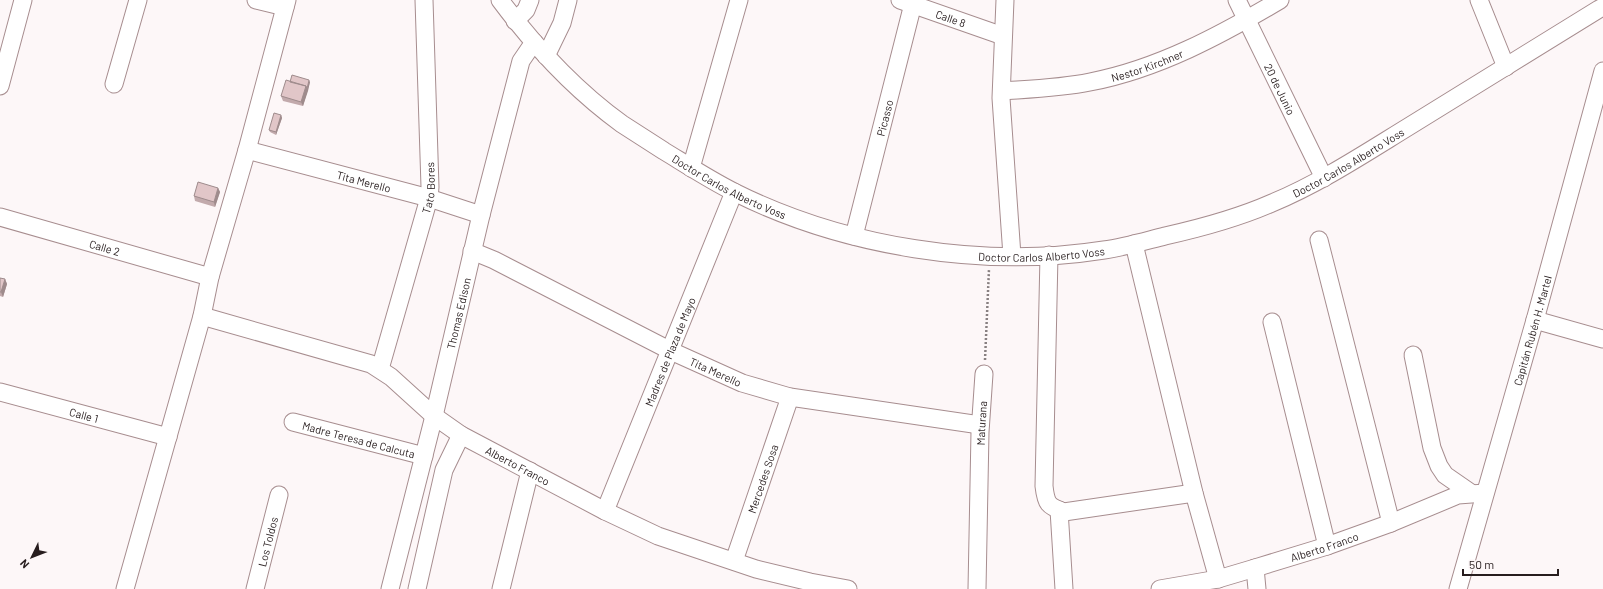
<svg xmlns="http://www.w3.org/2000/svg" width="1603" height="589" viewBox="0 0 1603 589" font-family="Barlow,sans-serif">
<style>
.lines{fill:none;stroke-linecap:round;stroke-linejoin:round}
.minor-casing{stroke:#a78d8f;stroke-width:19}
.path{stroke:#888081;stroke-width:2.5;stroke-dasharray:2 2;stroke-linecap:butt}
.minor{stroke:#fff;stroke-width:17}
.wall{fill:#c2aaac}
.shaded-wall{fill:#9e8b8c}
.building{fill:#e1c6c8;stroke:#9e8b8c}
.labels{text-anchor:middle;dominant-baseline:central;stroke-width:3;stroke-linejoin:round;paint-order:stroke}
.street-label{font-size:11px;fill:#271d1e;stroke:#fdf7f8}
</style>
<rect width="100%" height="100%" fill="#fdf7f8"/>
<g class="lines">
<defs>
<g id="minor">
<path d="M256,0l29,7"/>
<path id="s1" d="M500,0c35,47 75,90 122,124 14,9 28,18 42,27 23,14 46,29 70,41 110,55 249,77 370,58 21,-3 41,-9 61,-14 36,-8 73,-18 107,-33 48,-20 92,-49 136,-76 64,-39 127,-79 191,-118l4,-2"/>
<path id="s2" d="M900,0l103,36"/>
<path d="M1005,0l-4,98 11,158"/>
<path id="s3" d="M1237,0l87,178"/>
<path d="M1479,0l27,67"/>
<path d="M515,21l11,-11 4,-10"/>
<path d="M546,56l16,-33 6,-23"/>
<path d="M114,84l24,-84"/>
<path d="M0,86l23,-86"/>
<path id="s4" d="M1002,91c29,-2 59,-3 88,-9 68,-13 131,-47 190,-82"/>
<path id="s5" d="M247,150l182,48 52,17"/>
<path d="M691,168l48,-168"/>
<path id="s6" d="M0,217l210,60"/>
<path id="s7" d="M854,236l60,-236"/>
<path d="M1319,240l72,283"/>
<path d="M1134,244l60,249 24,86"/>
<path id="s8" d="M472,251l22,9 177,91 71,32 48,14 190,28"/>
<path d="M1049,255l-5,231c2,18 4,20 20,26l130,-19"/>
<path id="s9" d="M202,316l169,48 20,13 43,39 27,19 144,76 53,25 98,33 54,13 38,7"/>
<path d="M1535,320l68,19"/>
<path d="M1272,322l55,224"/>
<path d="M1413,355l19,93 7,18 6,9 26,18"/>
<path id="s10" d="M380,369l49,-171 1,-11 -6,-187"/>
<path id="s11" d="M0,392l168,45"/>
<path id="s12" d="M293,422l131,34"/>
<path d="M1059,510l5,79"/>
<path id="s13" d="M605,511l129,-319"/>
<path id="s14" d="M734,561l56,-164"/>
<path d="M1255,568l2,21"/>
<path d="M125,589l77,-273 8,-39 37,-127 40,-150"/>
<path id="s15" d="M255,589l24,-94"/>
<path id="s16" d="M390,589l44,-173 47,-201 40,-154 13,-19"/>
<path d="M417,589l27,-119 17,-35"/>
<path d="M501,589l29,-118"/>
<path id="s17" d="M977,589l3,-157 4,-58"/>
<path id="s18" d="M1160,589l58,-10 37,-11 72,-22 64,-23 67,-28 27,-2"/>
<path id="s19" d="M1458,589l77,-269 68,-249"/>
</g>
</defs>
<use href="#minor" class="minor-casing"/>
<path class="path" d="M985,360l4,-91"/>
<use href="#minor" class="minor"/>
</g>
<path class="wall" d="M290,82h20l-7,24 -20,-5 -2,-5z
M281,115l1,3 -6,17 -6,-3 -1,-2z
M218,188l2,4 -5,15 -20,-6 -1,-5z
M0,278l5,1 2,5 -4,13 -3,-1z"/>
<path class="shaded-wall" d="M309,80l1,2 -2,9 -1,-2z
M306,86l2,5 -5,15 -2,-4z
M281,115l1,3 -6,17v-3z
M218,188l2,4 -5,15 -1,-5z
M5,279l2,5 -4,13 -2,-5z"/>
<path class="building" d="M292,75l17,5 -2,9 -1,-3 -16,-4z
M286,80l20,6 -5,16 -20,-6z
M274,113l7,2 -5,17 -7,-2z
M198,182l20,6 -4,14 -20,-6z
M0,278l5,1 -4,13h-1z"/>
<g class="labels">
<g class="street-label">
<text stroke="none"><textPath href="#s2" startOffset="54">Calle 8</textPath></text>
<text stroke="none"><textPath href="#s4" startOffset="148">Nestor Kirchner</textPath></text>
<text stroke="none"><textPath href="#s3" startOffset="99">20 de Junio</textPath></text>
<text stroke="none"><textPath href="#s7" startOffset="122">Picasso</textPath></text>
<text stroke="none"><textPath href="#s1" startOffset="947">Doctor Carlos Alberto Voss</textPath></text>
<text stroke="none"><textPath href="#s5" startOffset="121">Tita Merello</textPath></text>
<text stroke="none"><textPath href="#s1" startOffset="299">Doctor Carlos Alberto Voss</textPath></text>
<text stroke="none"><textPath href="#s10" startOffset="188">Tato Bores</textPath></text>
<text stroke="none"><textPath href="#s6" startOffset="109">Calle 2</textPath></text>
<text stroke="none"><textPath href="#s1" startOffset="623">Doctor Carlos Alberto Voss</textPath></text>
<text stroke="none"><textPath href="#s16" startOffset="284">Thomas Edison</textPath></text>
<text stroke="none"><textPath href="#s19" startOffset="269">Capitán Rubén H. Martel</textPath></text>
<text stroke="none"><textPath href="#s13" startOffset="172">Madres de Plaza de Mayo</textPath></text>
<text stroke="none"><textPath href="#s8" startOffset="272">Tita Merello</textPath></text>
<text stroke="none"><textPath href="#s11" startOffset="87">Calle 1</textPath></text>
<text stroke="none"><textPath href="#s17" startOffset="166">Maturana</textPath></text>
<text stroke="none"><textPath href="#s12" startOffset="68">Madre Teresa de Calcuta</textPath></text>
<text stroke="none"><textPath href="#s9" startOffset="355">Alberto Franco</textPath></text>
<text stroke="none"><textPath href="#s14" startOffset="87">Mercedes Sosa</textPath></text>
<text stroke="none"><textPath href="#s15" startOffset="49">Los Toldos</textPath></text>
<text stroke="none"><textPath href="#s18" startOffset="170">Alberto Franco</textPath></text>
</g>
</g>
<g transform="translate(32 557) rotate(227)" stroke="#fdf7f8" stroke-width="3" paint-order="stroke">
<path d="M0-3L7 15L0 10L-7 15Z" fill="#271d1e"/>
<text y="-6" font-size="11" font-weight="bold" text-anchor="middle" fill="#271d1e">N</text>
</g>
<path d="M1463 569v6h95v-6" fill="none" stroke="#271d1e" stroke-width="2"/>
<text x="1469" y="569" font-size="12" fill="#271d1e" stroke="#fdf7f8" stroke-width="3" paint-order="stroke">50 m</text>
</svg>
